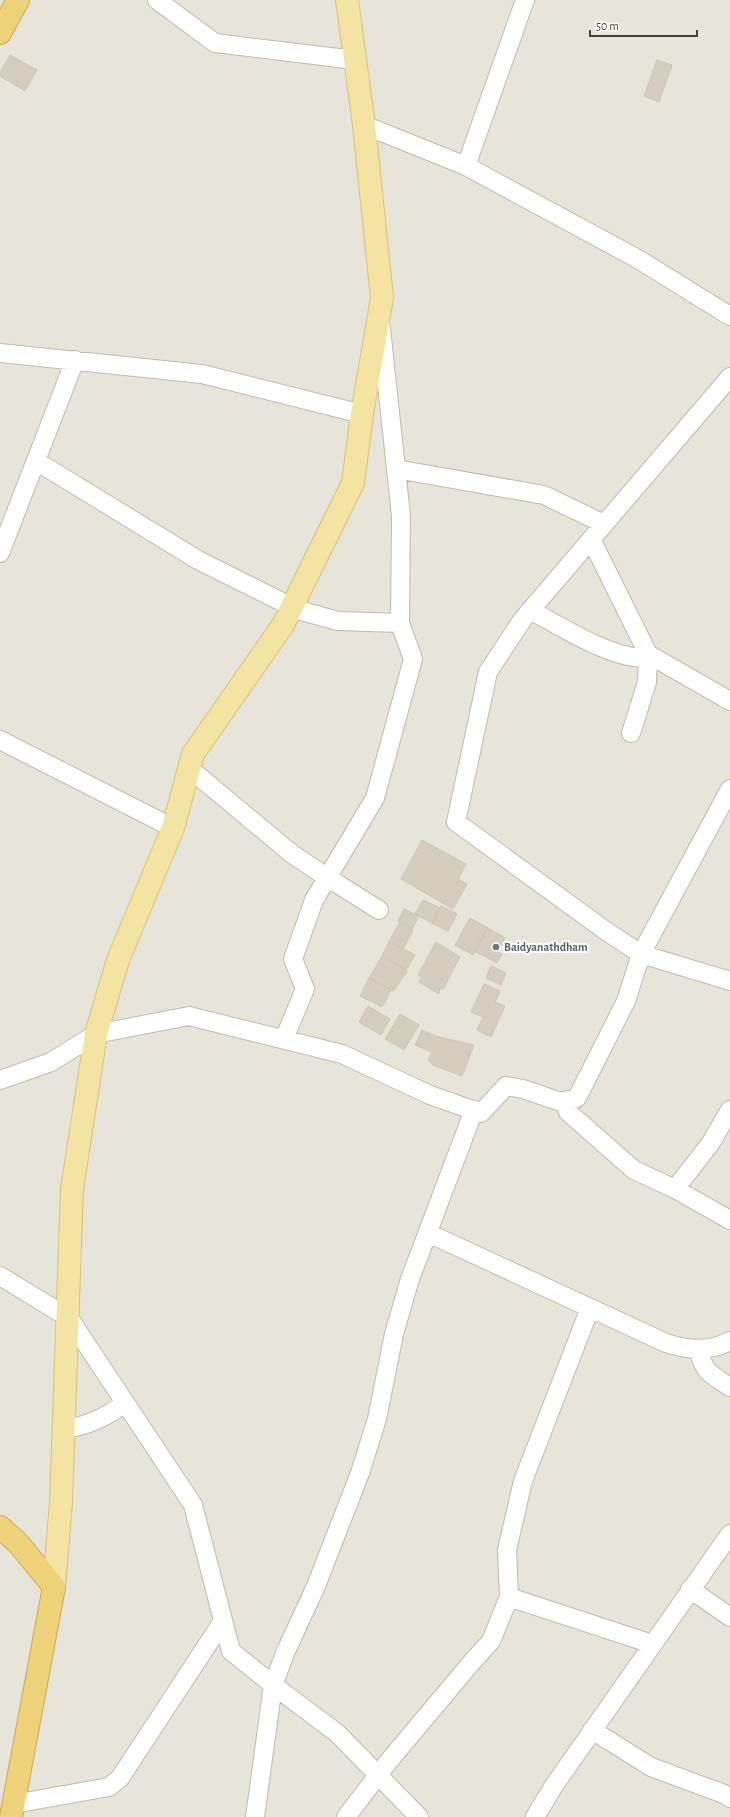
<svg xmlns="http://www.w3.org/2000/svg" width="730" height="1817" viewBox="0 0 730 1817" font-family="'Alegreya Sans',sans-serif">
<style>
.residential{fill:#e7e4d9}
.building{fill:#d4cec1;stroke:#cec6b5}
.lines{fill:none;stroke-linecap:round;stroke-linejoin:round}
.minor-casing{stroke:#bebaae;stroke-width:20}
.major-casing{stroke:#d8c374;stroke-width:24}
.highway-casing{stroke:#cda94b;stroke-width:24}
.minor{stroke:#fff;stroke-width:18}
.major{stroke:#f4e4a3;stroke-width:22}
.highway{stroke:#efd37a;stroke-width:22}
.worship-dot{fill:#6b7280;stroke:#fff;stroke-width:1.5}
.labels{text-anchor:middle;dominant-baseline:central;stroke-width:4;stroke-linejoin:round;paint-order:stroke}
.worship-label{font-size:12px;font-weight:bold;fill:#5b616d;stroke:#fff;text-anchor:start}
</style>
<rect width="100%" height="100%" fill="#f3f2ea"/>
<path class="residential" d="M0,0h730v1817h-730z"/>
<path class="building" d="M10,55l27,15 -12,21 -25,-15v-4z
M657,60l15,5 -13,37 -15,-6z
M422,840l44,24 -8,15 9,5 -14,25 -52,-30z
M423,900l17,8 -8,15 -17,-9z
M441,906l16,8 -9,17 -16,-8z
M404,909l15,7 -7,13 -14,-8z
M470,918l18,10 -15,27 -18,-10z
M400,922l13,8 -10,19 -14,-8z
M488,928l17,10 -8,14 5,2 -5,9 -22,-12z
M389,941l26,14 -9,15 -24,-14z
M436,942l24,15 -17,32 -3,-1 -1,6 -20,-12 3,-5 -4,-2z
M382,956l24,14 1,2 -14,19 -24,-13z
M491,966l15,7 -5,12 -15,-7z
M369,978l22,12 -9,17 -22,-11z
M484,984l16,7 -5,11 10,4 -14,31 -14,-7 6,-13 -12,-5z
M368,1006l22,13 -9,16 -22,-13z
M400,1014l19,11 -15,25 -19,-11z
M422,1030l13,6 39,9 -12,31 -29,-11 -5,-5 4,-8 -17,-7z"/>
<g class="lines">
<defs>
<path id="minor" d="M157,0l58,43 140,17
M364,125l102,41 172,93 92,57
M466,166l59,-166
M0,353l202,21 160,40
M730,377l-207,242 -35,53 -32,150 150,109 35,23 89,27
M36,461l162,99 100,50 40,11 62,2
M396,469l148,26 60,29
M591,539l57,115 -1,28 -16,51
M0,553l75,-193
M530,610c32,17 78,47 113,48l5,-4 82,47
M0,740l173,88
M189,768l103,86 36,24 51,32
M284,1039l21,-50 -12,-30 21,-59 61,-102 38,-139 -13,-36 1,-107 -20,-188
M0,1080l51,-18 45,-28 93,-18 153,38 88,41 51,18 25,-27 17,3 38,13 16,-4 49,-97 15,-47 89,-165
M565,1101l3,11 66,58 41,19 55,31
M675,1189l35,-45 20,-34
M428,1233l238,110c21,7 44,9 64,-2
M0,1276l69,42 124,187 38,146 42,34 64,48 82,84
M699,1349c4,24 12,25 31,38
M64,1429c24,-3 42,-12 61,-26
M690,1589l40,28
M509,1597l143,47
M592,1730l59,37 73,27 6,4
M14,1804l95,-17 11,-9 103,-157
M255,1817l18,-132 13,-34 30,-65 44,-113 17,-54 17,-85 16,-55 64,-169
M346,1817l42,-55 84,-100 19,-21 18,-44 -2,-47 16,-69 67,-173
M535,1817l18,-30 177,-253"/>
<path id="major" d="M54,1587l7,-85 11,-313 24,-155 22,-74 55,-132 20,-74 90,-129 70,-142 9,-69 20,-116 -18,-173 -17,-125"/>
<path id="highway" d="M0,33l18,-33
M0,1527l18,16 36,44 -43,230"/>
</defs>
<use href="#minor" class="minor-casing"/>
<use href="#major" class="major-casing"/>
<use href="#highway" class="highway-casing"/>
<use href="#minor" class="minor"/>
<use href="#major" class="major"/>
<use href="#highway" class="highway"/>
</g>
<circle class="worship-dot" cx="496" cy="947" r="4"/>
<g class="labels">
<g class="worship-label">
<text x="504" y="947">Baidyanathdham</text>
</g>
</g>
<path d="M590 30v6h107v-6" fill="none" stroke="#474339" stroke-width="2"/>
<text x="596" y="30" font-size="12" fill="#474339" stroke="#ffffff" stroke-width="3" paint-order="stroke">50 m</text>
</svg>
